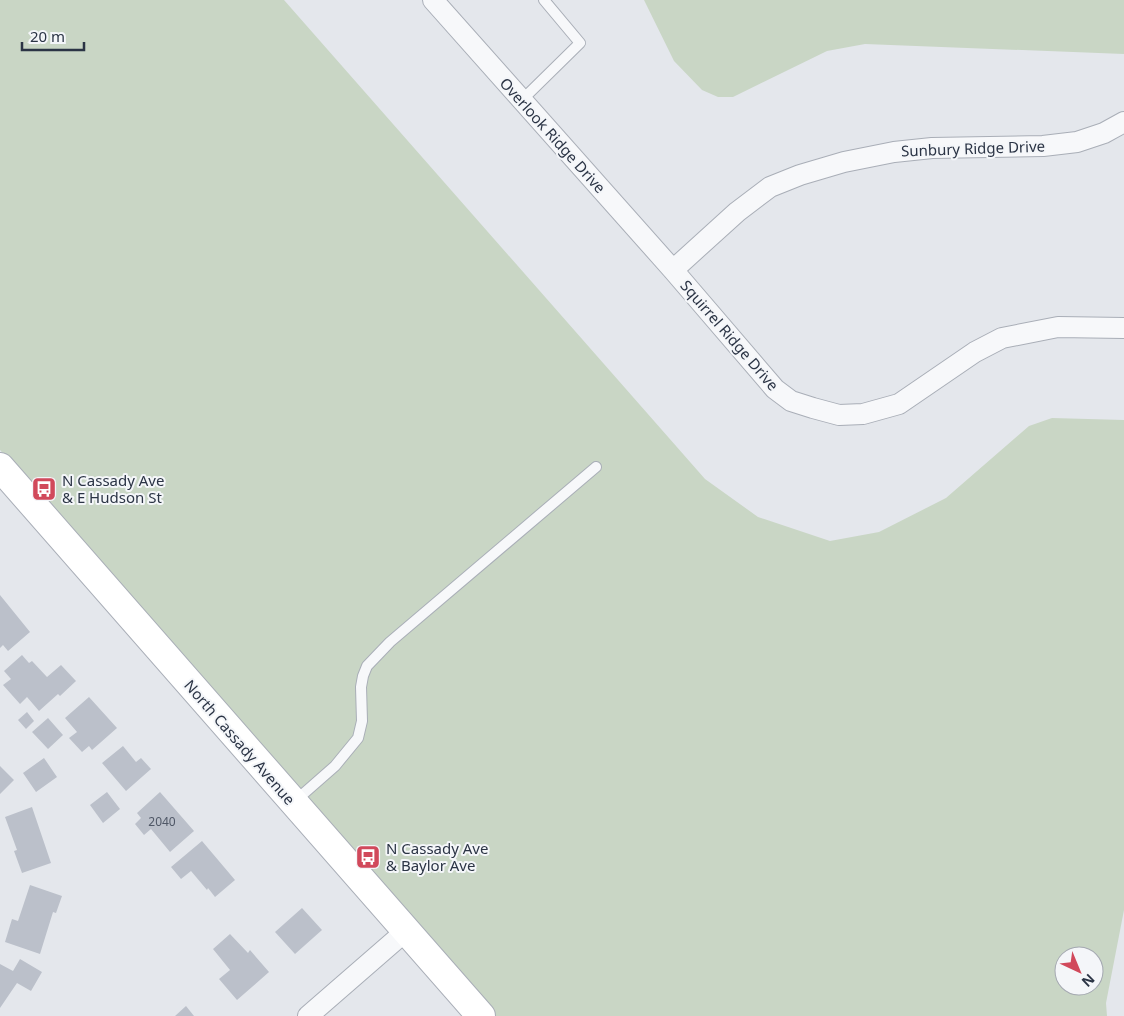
<svg xmlns="http://www.w3.org/2000/svg" width="1124" height="1016" viewBox="0 0 1124 1016" font-family="'Noto Sans',sans-serif">
<style>
.green{fill:#c9d6c5;fill-rule:evenodd}
.building{fill:#bbc0ca}
.lines{fill:none;stroke-linecap:round;stroke-linejoin:round}
.service-casing{stroke:#a9aeb7;stroke-width:12}
.minor-casing{stroke:#a9aeb7;stroke-width:22}
.secondary-casing{stroke:#a9aeb7;stroke-width:30}
.service{stroke:#f7f8fa;stroke-width:10}
.minor{stroke:#f7f8fa;stroke-width:20}
.secondary{stroke:#fff;stroke-width:28}
.labels{text-anchor:middle;dominant-baseline:central;stroke-width:4;stroke-linejoin:round;paint-order:stroke}
.number-label{font-size:12px;fill:#4f5766}
.street-label{font-size:15px;fill:#2b3445;stroke:#f4f6f9}
.poi-label{font-size:15px;fill:#2b3445;stroke:#f4f6f9;text-anchor:start}
</style>
<rect width="100%" height="100%" fill="#e4e7ec"/>
<path class="green" d="M0,0h284l421,479 53,38 72,24 49,-9 67,-34 83,-72 23,-8 72,2v490l-18,93 1,13h-614l-493,-566zM1064,956h30v30h-30z
M644,0h480v54l-259,-10 -38,7 -94,46h-15l-16,-7 -28,-29z"/>
<path class="building" d="M0,595l30,37 -22,19 -5,-6 -3,3z
M22,655l7,8 3,-2 15,16 14,-12 15,16 -16,15 -2,-2 -19,17 -12,-14 -7,7 -17,-19 8,-6 -7,-8z
M89,697l28,31 -25,22 -3,-4 -7,6 -13,-14 8,-6 -12,-14z
M27,712l7,9 -8,8 -8,-9z
M48,718l15,17 -15,14 -16,-17z
M123,746l13,16 5,-4 10,11 -25,22 -24,-28z
M44,758l13,19 -21,15 -13,-19z
M0,766l14,14 -14,14z
M107,792l13,17 -17,14 -13,-18z
M160,792l34,39 -24,21 -19,-23 -7,6 -9,-11 6,-6 -4,-5z
M32,807l19,56 -29,10 -8,-22 3,-1 -12,-33z
M202,841l33,39 -20,17 -7,-9 -1,2 -16,-19 -10,8 -10,-12z
M30,885l32,11 -6,17 -3,-1 -13,42 -35,-12 7,-23 6,2z
M302,908l20,22 -27,24 -20,-22z
M230,934l18,19 2,-3 19,22 -32,28 -18,-21 11,-9 -17,-21z
M20,959l22,13 -11,19 -14,-8 -17,25v-44l13,7z
M186,1006l8,10h-19z"/>
<g class="lines">
<defs>
<path id="service" d="M522,100l58,-57 -36,-43
M294,802l41,-36 23,-28 4,-17 -1,-34 2,-11 4,-10 23,-24 206,-175"/>
<path id="minor" d="M433,0l240,270 102,119 16,12 22,7 26,7 24,-1 36,-10 76,-52 27,-14 56,-11 66,1
M673,270l64,-58 33,-25 30,-12 44,-13 50,-10 38,-4 111,-2 34,-4 27,-9 20,-11
M308,1016l99,-86"/>
<path id="secondary" d="M0,467l481,549"/>
</defs>
<use href="#service" class="service-casing"/>
<use href="#minor" class="minor-casing"/>
<use href="#secondary" class="secondary-casing"/>
<use href="#service" class="service"/>
<use href="#minor" class="minor"/>
<use href="#secondary" class="secondary"/>
</g>
<defs>
<symbol id="bus-square" viewBox="-11 -11 22 22"><rect x="-9" y="-9" width="18" height="18" rx="4" fill="#d1495b" stroke="#f4f6f9"/><path d="M-5-6H5V4H4V6H2V4H-2V6H-4V4H-5ZM-3.5-4V0h7V-4ZM-3.5 1.2v1.5H-2V1.2ZM2 1.2v1.5H3.5V1.2Z" fill="#fff"/></symbol>
</defs>
<g fill-rule="evenodd">
<use href="#bus-square" x="30" y="475" width="28" height="28"/>
<use href="#bus-square" x="354" y="843" width="28" height="28"/>
</g>
<g class="labels">
<g class="number-label">
<text x="162" y="821">2040</text>
</g>
<g class="street-label">
<text transform="translate(553 135) rotate(48)">Overlook Ridge Drive</text>
<text transform="translate(973 148) rotate(-2)">Sunbury Ridge Drive</text>
<text transform="translate(730 335) rotate(49)">Squirrel Ridge Drive</text>
<text transform="translate(240 742) rotate(49)">North Cassady Avenue</text>
</g>
<g class="poi-label">
<text x="62" y="480">N Cassady Ave<tspan x="62" dy="17">&amp; E Hudson St</tspan></text>
<text x="386" y="848">N Cassady Ave<tspan x="386" dy="17">&amp; Baylor Ave</tspan></text>
</g>
</g>
<g transform="translate(1079 971) rotate(136)"><circle r="24" fill="#f4f6f9" stroke="#a4a8b1"/>
<path d="M0-4L9 19L0 12L-9 19Z" fill="#d1495b"/>
<text y="-8" font-size="14" font-weight="bold" text-anchor="middle" fill="#2b3445">N</text>
</g>
<path d="M22 42v8h62v-8" fill="none" stroke="#2b3445" stroke-width="2.5"/>
<text x="30" y="42" font-size="15" fill="#2b3445" stroke="#f4f6f9" stroke-width="4" paint-order="stroke">20 m</text>
</svg>
